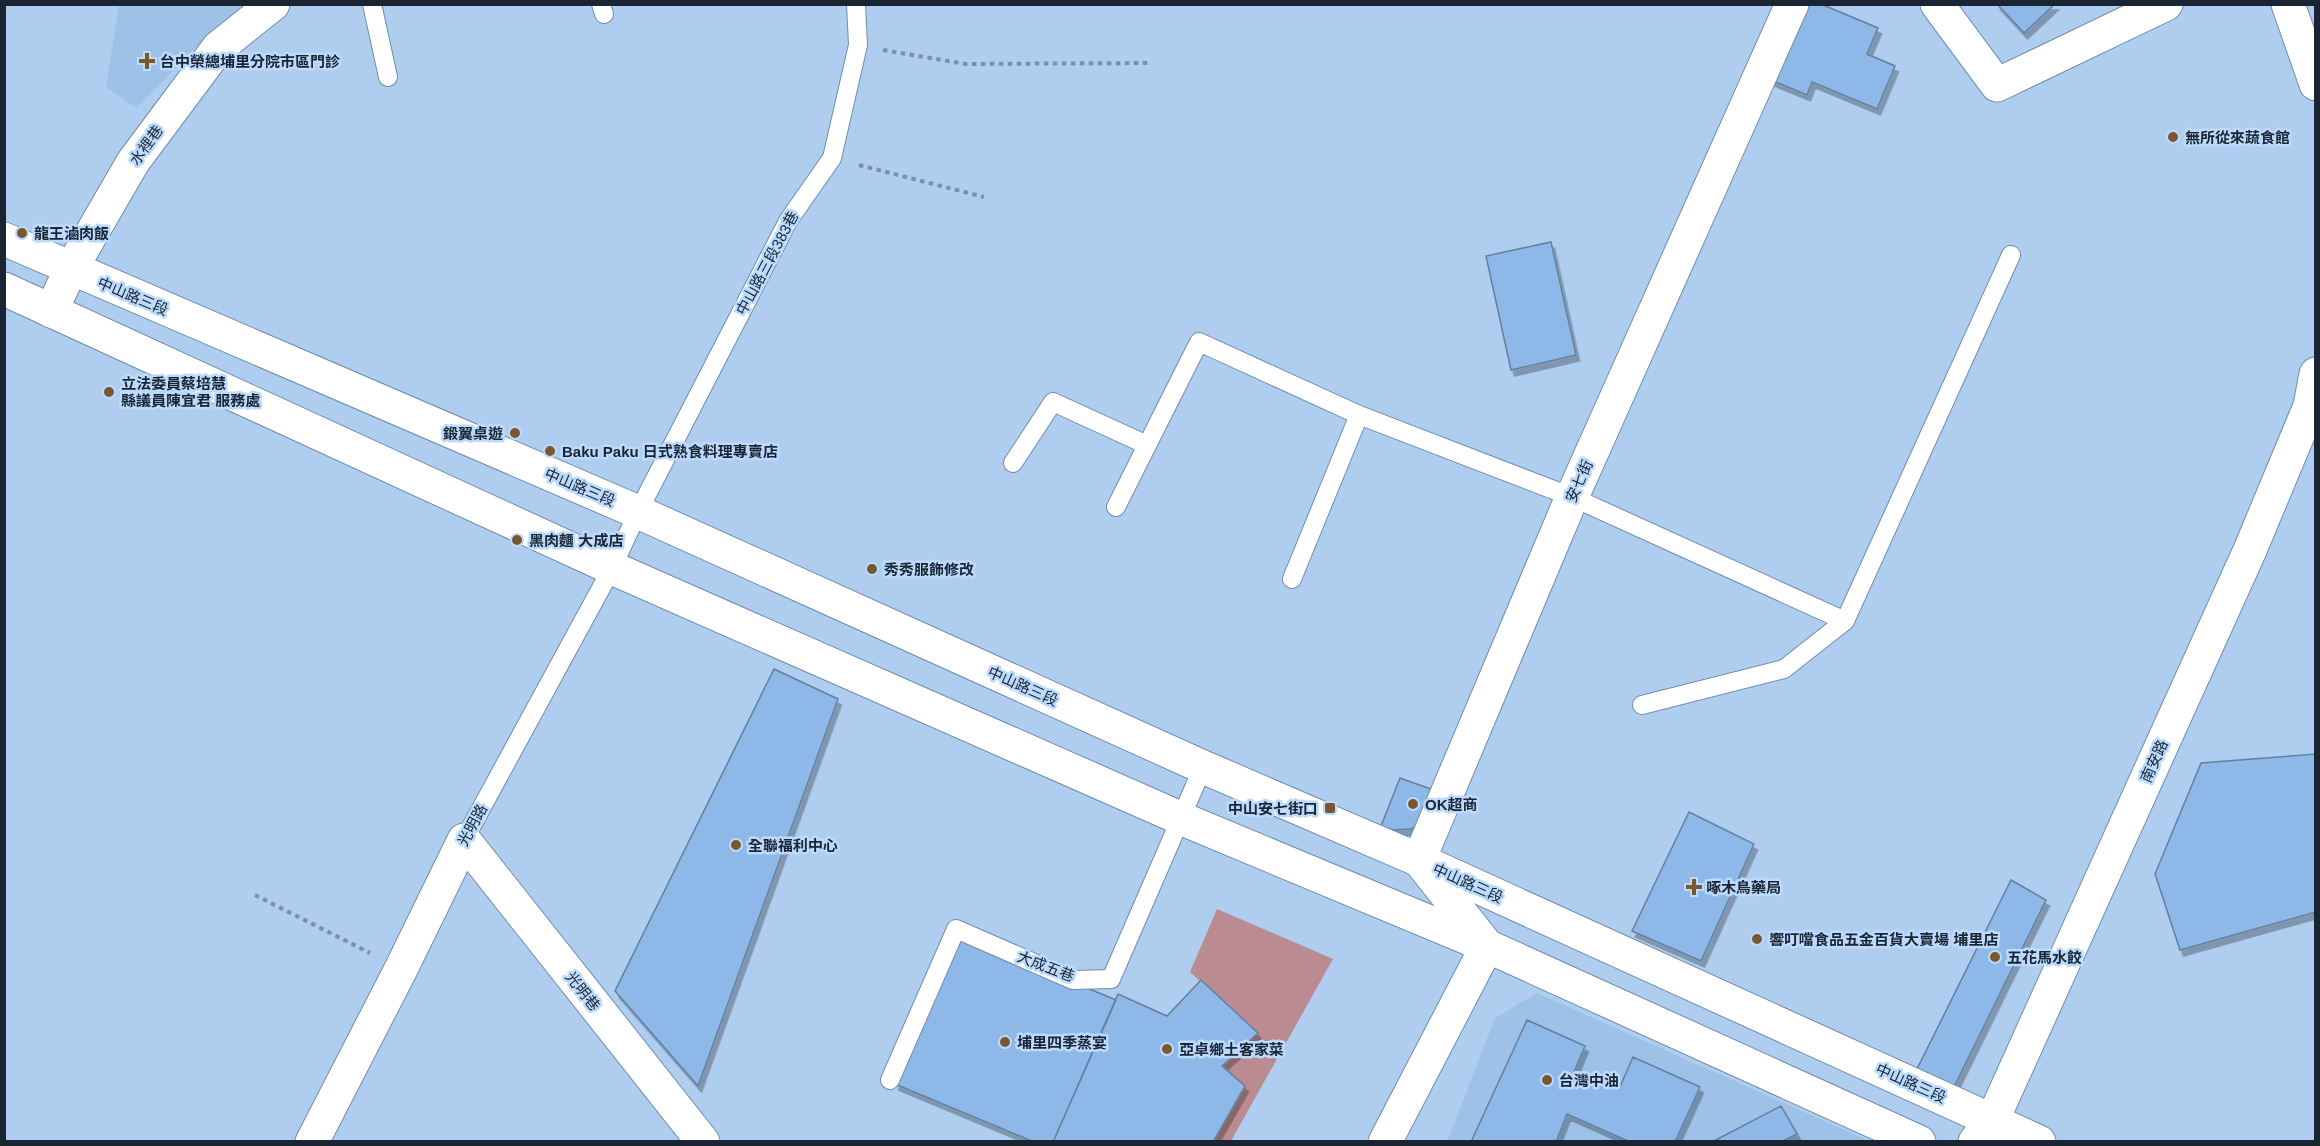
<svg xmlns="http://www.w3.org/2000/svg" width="2320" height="1146" viewBox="0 0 2320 1146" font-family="Helvetica,'Noto Sans TC',sans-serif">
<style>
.built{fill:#9dc1e7}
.green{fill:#ba8c91}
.building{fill:#8db8e7;stroke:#63809f;stroke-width:1.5;filter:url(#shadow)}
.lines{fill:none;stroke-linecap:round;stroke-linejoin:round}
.lane-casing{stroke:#708dad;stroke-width:20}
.street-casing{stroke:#708dad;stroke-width:35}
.secondary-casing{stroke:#708dad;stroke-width:35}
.path{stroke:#7891ab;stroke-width:4;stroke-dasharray:4.5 4.5;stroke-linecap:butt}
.lane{stroke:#fff;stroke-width:18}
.street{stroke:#fff;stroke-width:33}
.secondary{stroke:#fff;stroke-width:33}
.poi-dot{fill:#79582e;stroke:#bbdafd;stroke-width:2}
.labels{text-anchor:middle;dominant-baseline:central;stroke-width:5;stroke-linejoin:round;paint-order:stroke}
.poi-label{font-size:15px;font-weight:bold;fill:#192532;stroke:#bbdafd;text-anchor:start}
.street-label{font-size:15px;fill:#192532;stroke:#bbdafd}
</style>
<defs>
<filter id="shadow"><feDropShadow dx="3.5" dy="6" stdDeviation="0" flood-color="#0004"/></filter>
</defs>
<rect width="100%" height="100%" fill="#aecdef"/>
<path class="built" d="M119,5h127l-37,30 -73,73 -30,-21z
M1537,993l332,148 -422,1 48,-124z"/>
<path class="green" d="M1217,909l116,50 -102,182h-18l32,-55 -23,-20 35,-33 -67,-61z"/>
<path class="building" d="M1803,4h18l57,24 -11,26 28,12 -18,43 -65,-27 -5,13 -36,-15z
M1997,4h58l-31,29z
M1551,242l25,113 -65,15 -25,-114z
M774,669l64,30 -140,387 -83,-95z
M2316,754v158l-136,38 -25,-76 46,-111z
M1400,778l42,15 -10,22 -21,14 -19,1 -11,-4z
M1689,812l65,32 -53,117 -69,-30z
M2011,880l35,20 -92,187 -37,-18z
M955,933l161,67 -63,142h-19l-139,-58z
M1201,980l57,53 -36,33 23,20 -32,56h-160l65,-148 49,22z
M1527,1020l58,26 -11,26 45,17 14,-32 67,30 -25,55h-45l-63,-28 -11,28h-85z
M1781,1106l16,28 -16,8h-69z"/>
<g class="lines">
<defs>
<path id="lane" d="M372,4l16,73
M601,4l3,10
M1013,463l40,-61 94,43
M1116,507l83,-165 160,73 213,82 273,124
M1292,579l67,-164
M1642,705l142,-36 61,-48 166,-366
M464,840l148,-272 26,-56 150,-291 44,-63 26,-113 -2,-41
M890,1080l66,-151 117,51 38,-1 92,-212"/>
<path id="street" d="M1937,4l60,81 169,-81
M51,311l20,-42 62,-107 85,-114 55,-44
M312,1142l89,-173 63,-129 239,302
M1385,1142l102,-196 -68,-86 153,-363 220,-493"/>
<path id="secondary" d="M2288,4l28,80
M4,239l634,273 565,255 216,93 620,282
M4,289l608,279 568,250 307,128 432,196
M1975,1142l18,-23 257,-569 60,-144 6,-32"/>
</defs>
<use href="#lane" class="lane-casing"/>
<use href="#street" class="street-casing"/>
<use href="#secondary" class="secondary-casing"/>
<path class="path" d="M883,50l83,14 182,-1
M859,165l125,32
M255,895l115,58"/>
<use href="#lane" class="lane"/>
<use href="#street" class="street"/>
<use href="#secondary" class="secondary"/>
</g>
<g class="poi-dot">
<path d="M144 52h6v6h6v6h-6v6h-6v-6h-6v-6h6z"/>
<circle cx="2173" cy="137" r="6"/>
<circle cx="22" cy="233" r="6"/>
<circle cx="109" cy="392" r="6"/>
<circle cx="515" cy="433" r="6"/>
<circle cx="550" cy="451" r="6"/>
<circle cx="517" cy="540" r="6"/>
<circle cx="872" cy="569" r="6"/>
<circle cx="1413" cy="804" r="6"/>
<rect x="1324" y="802" width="12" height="12" rx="3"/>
<circle cx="736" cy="845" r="6"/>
<path d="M1691 878h6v6h6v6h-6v6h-6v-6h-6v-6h6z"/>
<circle cx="1757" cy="939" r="6"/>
<circle cx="1995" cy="957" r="6"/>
<circle cx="1005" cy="1042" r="6"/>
<circle cx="1167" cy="1049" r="6"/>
<circle cx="1547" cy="1080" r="6"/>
</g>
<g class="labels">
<g class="poi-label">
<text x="160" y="61">台中榮總埔里分院市區門診</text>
<text x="2185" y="137">無所從來蔬食館</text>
<text x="34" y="233">龍王滷肉飯</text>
<text x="121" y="383">立法委員蔡培慧<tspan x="121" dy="17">縣議員陳宜君 服務處</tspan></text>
<text x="503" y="433" text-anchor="end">鍛翼桌遊</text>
<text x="562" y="451">Baku Paku 日式熟食料理專賣店</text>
<text x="529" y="540">黑肉麵 大成店</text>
<text x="884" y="569">秀秀服飾修改</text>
<text x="1425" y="804">OK超商</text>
<text x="1318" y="808" text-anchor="end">中山安七街口</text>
<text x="748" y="845">全聯福利中心</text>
<text x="1706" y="887">啄木鳥藥局</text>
<text x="1769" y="939">響叮噹食品五金百貨大賣場 埔里店</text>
<text x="2007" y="957">五花馬水餃</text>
<text x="1017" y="1042">埔里四季蒸宴</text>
<text x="1179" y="1049">亞卓鄉土客家菜</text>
<text x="1559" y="1080">台灣中油</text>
</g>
<g class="street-label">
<text transform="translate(146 145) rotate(-54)">水裡巷</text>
<text transform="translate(767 263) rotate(-62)">中山路三段383巷</text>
<text transform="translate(133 296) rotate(23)">中山路三段</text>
<text transform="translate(1579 481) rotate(-66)">安七街</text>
<text transform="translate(580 487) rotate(23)">中山路三段</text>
<text transform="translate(1023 686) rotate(24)">中山路三段</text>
<text transform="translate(2154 761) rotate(-66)">南安路</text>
<text transform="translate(472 825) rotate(-62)">光明路</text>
<text transform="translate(1468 883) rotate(24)">中山路三段</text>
<text transform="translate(1046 966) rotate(21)">大成五巷</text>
<text transform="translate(583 991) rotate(52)">光明巷</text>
<text transform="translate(1911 1083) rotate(24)">中山路三段</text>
</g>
</g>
<rect width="2320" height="1146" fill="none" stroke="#192532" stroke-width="12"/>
</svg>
